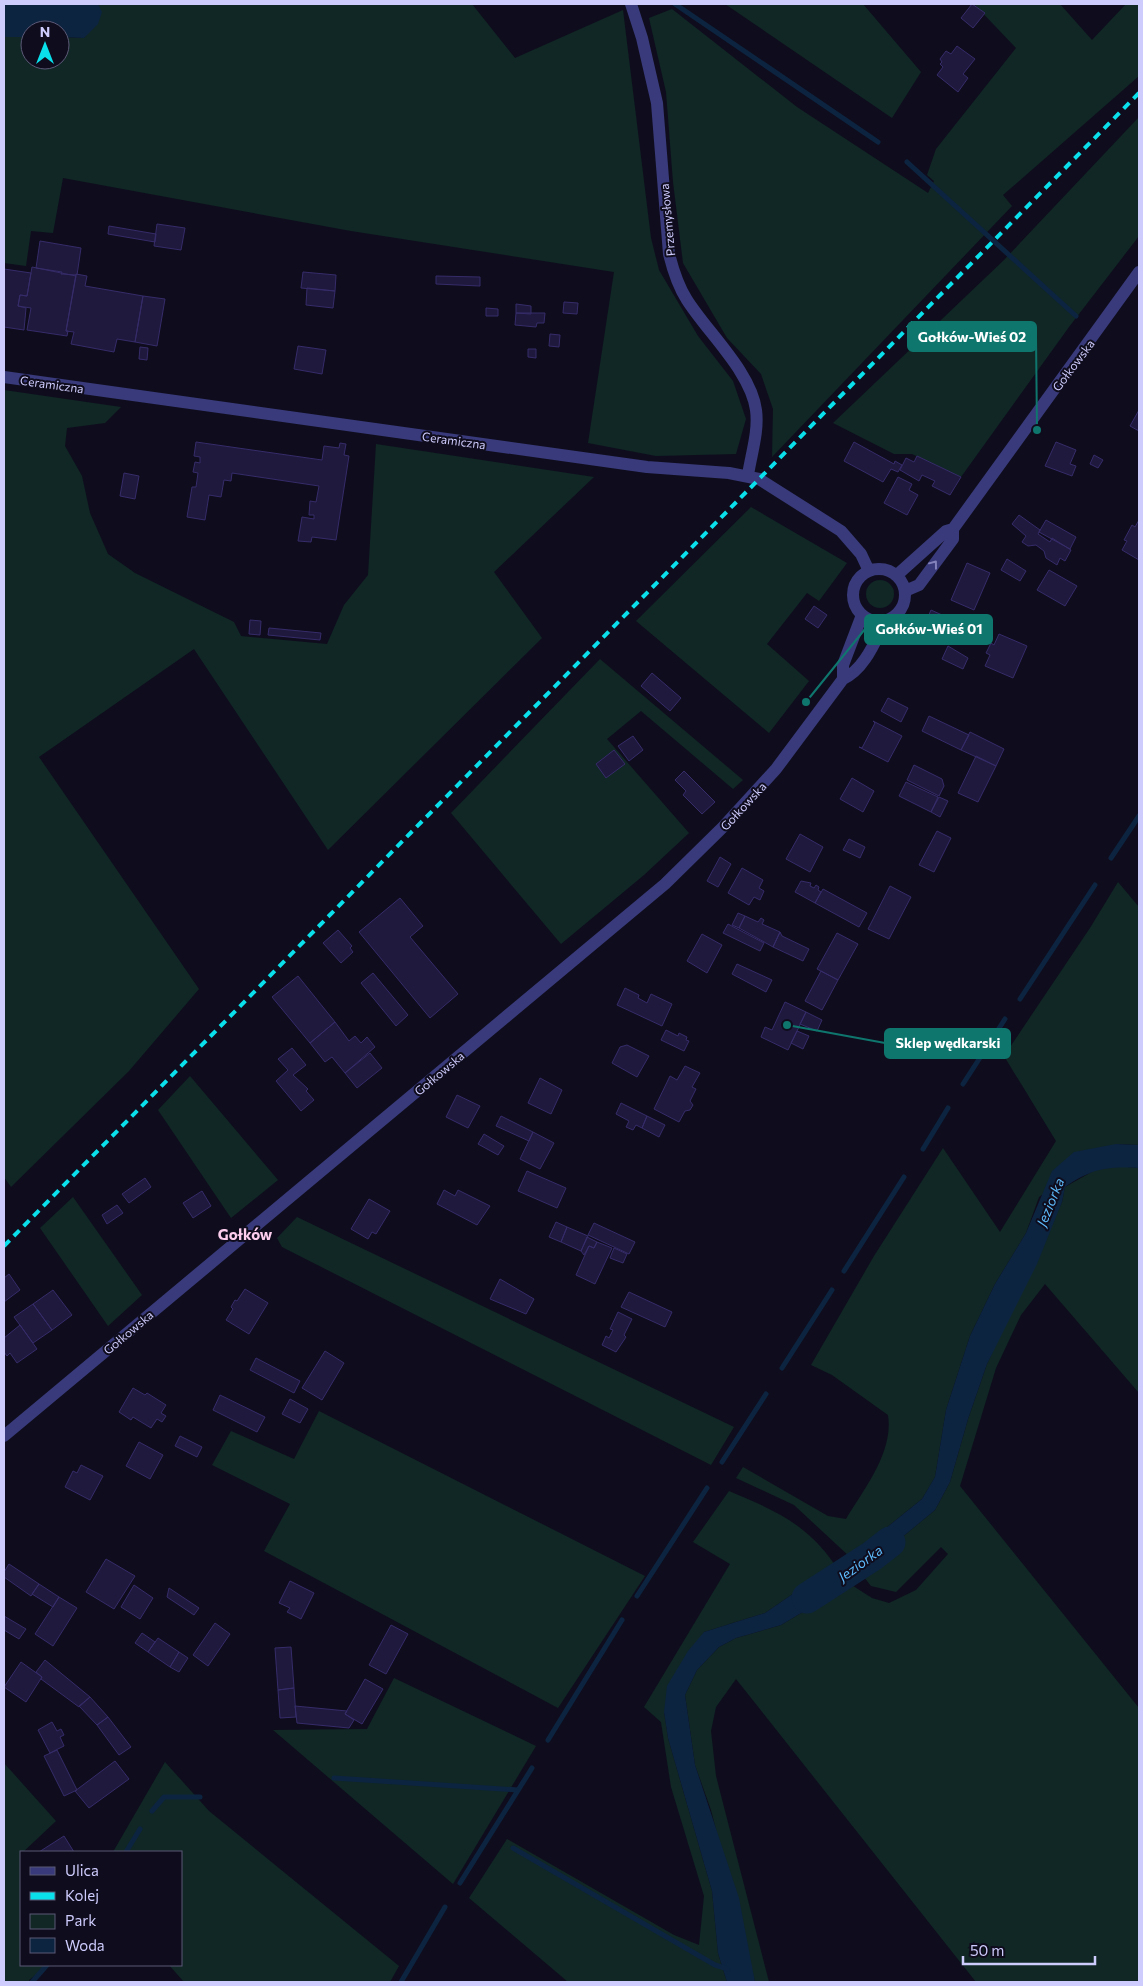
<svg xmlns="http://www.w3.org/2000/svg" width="1143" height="1986" viewBox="0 0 1143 1986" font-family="Commissioner,sans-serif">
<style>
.green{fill:#102725}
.water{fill:#0d2440}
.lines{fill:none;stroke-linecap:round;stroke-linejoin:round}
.stream{stroke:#0d2440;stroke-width:5}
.river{stroke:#0d2440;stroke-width:31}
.building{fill:#1f193e;stroke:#352c69}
.minor{stroke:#393a7b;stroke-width:12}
.rail{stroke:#09e0eb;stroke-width:4;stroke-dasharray:8 6;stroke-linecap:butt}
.oneway{stroke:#8482bc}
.labels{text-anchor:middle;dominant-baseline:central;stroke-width:4;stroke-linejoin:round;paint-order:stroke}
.street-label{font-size:12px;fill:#cecbfd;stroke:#0f0d1d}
.water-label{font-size:14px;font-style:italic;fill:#5db9f9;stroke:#0f0d1d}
.quarter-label{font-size:15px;font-weight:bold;fill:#fdcdee;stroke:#0f0d1d}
.leader{fill:none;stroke:#0f766e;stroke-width:2}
.callout-dot{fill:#0f766e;stroke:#0f0d1d;stroke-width:2}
.callout{fill:#0f766e;stroke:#0f766e;stroke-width:2}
.callout-label{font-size:14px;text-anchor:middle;font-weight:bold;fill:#fff}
</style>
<rect width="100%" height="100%" fill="#0f0d1d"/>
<path class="green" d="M98,4h374l43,54 108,-48 28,228 8,32 39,66 35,45 13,38 -10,35 -80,2 -68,-13 26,-171 -263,-41 -288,-53 -10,55 -22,-2 -5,35 -22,-3v-226h26v23h30v-23l24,1 17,-26z
M725,4h138l58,68 -29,46z
M974,4h86l32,36 34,-36h13v72l-136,119 9,11 -240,251 1,-48 -12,-35 -34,-36 -44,-75 -10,-81 -7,-90 -17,-74 23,-9 125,98 131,86 6,-12 -7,-6 9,-26 80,-101z
M1139,117v119l-70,91 -108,150 -49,-23h-18l-61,-31 171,-163z
M4,390l117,17 -16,16 -38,5 -2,18 17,30 8,37 18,41 27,19 99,49 7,14 86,8 17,-39 24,-30 8,-131 218,33 -100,95 48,66 -214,212 -134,-201 -155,108 160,232 -70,82 -118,116 -7,-10z
M751,507l96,56 -28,38 -12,-8 -40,51 42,37 -40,52 -133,-112z
M866 594a14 14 0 1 1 28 0a14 14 0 1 1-28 0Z
M600,659l143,121 -10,9 -92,-78 -34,28 82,94 -45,42 -83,69 -110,-131z
M1118,882l21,25v238l-23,-1 -77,53 -13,36 -31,51 -25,52 -24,74 -11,67 -13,22 -72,58 -56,-52 -58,-27 7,-11 85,49 18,3c18,-30 48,-67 42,-104l-56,-40 -21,-10 63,-109 69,-108 57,84 56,-91 -52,-85 86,-128z
M190,1076l88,104 -47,38 -73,-108z
M1115,1166l24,2v225l-94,-109 -24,31 -25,53 -36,118 179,222v274h-163l-240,-303 -20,28 -5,24 5,45 53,206h-14l-44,-172 -16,-45 -10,-70 12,-25 22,-23 17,-9 45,-13 69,-41 22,14 17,5 27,-13 32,-36 -7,-7 -45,45 -25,-6 -11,-14 75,-62 15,-28 18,-63 19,-55 75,-162 3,-15 32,-18z
M73,1197l69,98 -34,31 -68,-98z
M297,1217l437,210 -23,38 -429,-218 -5,-9z
M319,1411l326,165 -87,132 -294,-157 26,-47 -78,-39 19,-34 63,28z
M729,1491c45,19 77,32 106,74l-70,48 -61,19 -40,80 4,26 44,153 6,62 9,29h-159l-99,-84 38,-59 167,96 25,10 5,-49 -33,-109 -10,-65 -17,-15 86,-143 -37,-22z
M394,1678l142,68 -83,138 -180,-154 94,-1z
M165,1762l44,49 190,155 -9,16h-206l-15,-17h12v-113h-68z
M4,1763l52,58 -35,33v111h28l-20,15 1,2h-26z"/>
<path class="water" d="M4,4h94l4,8 -4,12 -14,14 -24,-1v-7h-30v7h-26z
M1116,1144l23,1v23c-31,-2 -47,0 -74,19l-3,15 -25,62 -50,100 -19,55 -18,63 -15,28 -75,62 -10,-15 72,-58 13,-22 11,-67 24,-74 25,-52 31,-51 26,-62 22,-19z
M835,1565l15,19 -69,41 -45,13 -17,9 -22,23 -12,25 10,70 44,133 16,84h-28l-9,-29 -6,-62 -44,-153 -4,-26 3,-26 21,-35 16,-19 61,-19z"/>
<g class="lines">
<path class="stream" d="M675,4l203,138
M907,162l169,154
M1111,858l28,-42
M1020,999l75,-114
M963,1084l42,-65
M923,1149l25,-41
M844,1271l60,-94
M782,1368l50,-78
M722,1462l44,-68
M637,1596l70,-108
M548,1740l74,-120
M334,1778l184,12
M152,1811l12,-14h36
M513,1848l202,117 13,4
M126,1852l14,-23
M460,1883l72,-115
M32,1982l15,-17
M401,1982l44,-75"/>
<path class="river" d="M807,1598l65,-42 18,-14"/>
</g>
<path class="building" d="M972,4l13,9 -12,15 -12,-10z
M957,46l18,13 -12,15 5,4 -10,14 -21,-17 6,-8 -3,-3 2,-2 -2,-3 6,-8 5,3z
M157,224l28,4 -4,22 -27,-4z
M109,226l47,8 -1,8 -47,-8z
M40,241l41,7 -4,27 -16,-1 1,-2 -26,-4z
M32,267l44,9 -10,55h2l-1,5 -40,-6 4,-22 -13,-2 2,-11 7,1z
M4,269l27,4 -4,23 -7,-1 -2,11 8,2 -2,22 -20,-3z
M303,272l33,3 -1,16 -34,-3z
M76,274l11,2 -2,10 58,10 -8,46 -18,-3 -3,13 -43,-8 3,-12 -8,-1z
M436,276l44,1v9l-44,-2z
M307,288l28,3 -2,17 -27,-3z
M143,296l22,3 -8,47 -22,-4z
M564,302l14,1 -1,11 -14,-1z
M516,304l15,2v8l-15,-1z
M486,308l12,1v7h-12z
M516,313h29l-1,10h-7l-1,4 -21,-2z
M550,334l10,1 -1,12 -10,-1z
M298,346l28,4 -4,24 -28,-5z
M140,347l8,1 -1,12 -8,-1z
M528,349h8v9l-8,-1z
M1139,410v21l-9,-5z
M196,442l126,18 2,-14 15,2 1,-5 6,1 -2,11 5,1 -13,84 -24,-3 -1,5 -13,-1 4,-24 12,2v-4h-5l1,-14 6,1 3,-16 -87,-13 -1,8 -7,-1 -3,17 -12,-2 -4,25 -18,-3 5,-30h4l2,-14 -5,-1 2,-10 5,1v-6l-6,-1z
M854,442l40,22 1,-3 7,4 -4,7 -7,-3 -8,13 -39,-21z
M1056,442l20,8 -6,14 6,2 -4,10 -27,-10z
M1094,455l9,5 -5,8 -8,-4z
M917,456l44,21 -11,18 -18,-9 3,-5 -13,-6 -3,6 -19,-11 6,-12 8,4z
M124,473l15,3 -4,23 -15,-3z
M898,477l14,7 -3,6 9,5 -11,20 -23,-12z
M1019,515l21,15 -2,4 12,8 2,-4 19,12 -6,11 -5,-3 -3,7 -11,-7 -2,-7 -8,-6 -8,1 -6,-4 4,-6 -14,-12z
M1046,520l30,17 -6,12 -31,-17z
M1139,520v40l-17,-10 5,-9 -3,-1 8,-15 3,2z
M1007,559l19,12 -6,10 -19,-11z
M967,563l23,10 -16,37 -23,-10z
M1049,570l28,16 -12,20 -28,-16z
M814,606l13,9 -9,13 -13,-9z
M931,610l20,9 -2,4 4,1 -2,6 4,1 -2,6 -8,-3 -4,8 -20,-9z
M250,620l11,1 -1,14 -11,-1z
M269,628l52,5 -1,7 -52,-5z
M999,634l28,12 -14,32 -28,-12 5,-11 -4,-2 5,-10 3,2z
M948,646l20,12 -5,11 -21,-10z
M652,673l29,25 -11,13 -29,-25z
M888,698l20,10 -7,14 -20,-11z
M929,716l40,19 -8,15 -39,-19z
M873,721l29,15 -14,26 -29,-15 3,1 13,-25z
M970,732l34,17 -8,17 -35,-16z
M633,736l10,14 -14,11 -11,-15z
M614,750l11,14 -19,14 -10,-14z
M976,756l20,10 -18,36 -20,-9z
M914,765l28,14 2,7 -5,10 -32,-16z
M684,771l31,31 -13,12 -19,-19 3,-4 -11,-11z
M852,778l22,13 -11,21 -23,-13z
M906,782l32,15 -7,15 -32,-16z
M939,797l9,4 -8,16 -9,-5z
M937,831l14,7 -17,34 -15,-7z
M800,834l23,13 -13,25 -24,-13z
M849,839l16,8 -5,11 -17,-8z
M720,857l11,7 -13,23 -11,-6z
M742,868l21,12 -4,8 5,3 -4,9 -6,-3 -5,8 -21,-12z
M801,881l10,2 -1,3 4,2 2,-3 3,2 -1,3 3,2 -6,11 -20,-11z
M890,886l21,11 -22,42 -21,-10z
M823,889l44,24 -8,14 -44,-24z
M400,898l23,28 -13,11 48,57 -28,24 -71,-86z
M738,913l7,3 -6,12 -7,-3z
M745,916l13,6 3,-4 3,2 -2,4 18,8 -7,15 -34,-19z
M728,924l36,19 -4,8 -37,-18z
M338,930l14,16 -2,2 3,4 -12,11 -18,-20z
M780,932l2,4 27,13 -6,12 -30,-14z
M837,933l21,11 -20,36 -21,-11z
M702,934l20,11 -15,28 -20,-12z
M737,964l35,16 -6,12 -34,-18z
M821,971l17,9 -16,30 -17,-9z
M373,973l35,42 -12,11 -35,-43z
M298,976l37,46 -25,21 -38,-46z
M625,988l14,7 -1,3 9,5 4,-9 21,10 -10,22 -45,-21z
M785,1002l21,10 -18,38 -27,-13 4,-10 7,3z
M806,1012l16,8 -5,11 -17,-7z
M335,1022l14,19 6,-5 6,7 6,-6 8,10 -30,26 -13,-16 -7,5 -15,-19z
M666,1030l12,6 1,-3 8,4 -1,3 3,1 -5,10 -23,-11z
M797,1031l12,5 -6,13 -12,-6z
M627,1045l22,11 -12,21 -25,-14 8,-16z
M292,1048l14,17 -13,10 15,14 -2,2 8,9 -13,11 -25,-30 12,-11 -10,-11z
M370,1053l12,15 -25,20 -12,-15z
M685,1066l15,7 -8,14 4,2 -6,12 3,4 -3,5 -5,1 -6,11 -25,-13 16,-33 7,4z
M540,1078l22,12 -11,24 -23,-11z
M457,1095l23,11 -12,22 -22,-11z
M621,1103l26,13 -5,12 -6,-3 -3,5 -7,-3 3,-6 -13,-7z
M501,1116l32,16 -4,9 -33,-15z
M647,1116l18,9 -6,12 -17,-9z
M533,1132l21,11 -14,26 -20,-10z
M484,1134l20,12 -6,9 -20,-11z
M527,1171l39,17 -9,20 -39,-17z
M145,1178l6,9 -22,16 -7,-9z
M444,1190l11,6 3,-6 32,16 -13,19 -40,-21z
M202,1191l9,15 -18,12 -10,-15z
M369,1199l21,12 -14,23 -4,-2 -4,7 -17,-10z
M117,1205l6,8 -16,11 -5,-9z
M556,1222l11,5 -6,15 -12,-5z
M594,1223l41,19 -6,12 -41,-19z
M567,1227l21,9 -7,15 -20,-9z
M587,1237l10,5 -3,6 -5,-2 -5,9 -3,-4z
M597,1242l15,6 -17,36 -19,-9 13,-29 5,2z
M614,1248l13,6 -4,9 -13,-5z
M9,1274l11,16 -16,12v-24z
M500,1279l34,20 -8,15 -36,-15z
M245,1289l23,14 -19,31 -23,-14 7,-11 -2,-2 4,-7 2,1z
M53,1290l19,25 -20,15 -19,-26z
M629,1292l43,20 -7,15 -44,-20z
M33,1304l19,26 -19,13 -19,-26z
M618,1312l14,7 -8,16 2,2 -10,15 -14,-7 4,-9 3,2 4,-8 -3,-1z
M20,1325l17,24 -20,14 -7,-10 -3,3 -3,-4v-14z
M325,1351l19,12 -22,37 -20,-12z
M256,1358l44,23 -6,12 -44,-23z
M133,1388l12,7 2,-2 19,12 -5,8 5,3 -4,6 -5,-3 -6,9 -18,-11 -2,3 -12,-8z
M220,1395l45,22 -8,15 -44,-22z
M290,1399l18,10 -8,14 -18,-9z
M180,1436l22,11 -5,10 -22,-11z
M139,1442l24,13 -13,24 -24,-13z
M81,1465l22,11 -13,24 -25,-13 8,-16 4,2z
M106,1559l29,17 -21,33 -28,-17z
M9,1564l30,20 -8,12 -27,-19v-5z
M290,1581l24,12 -13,26 -14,-7 3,-4 -11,-5z
M39,1584l20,13 -6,10 -21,-13z
M134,1585l19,13 -13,21 -19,-12z
M169,1588l30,20 -5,7 -27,-18z
M59,1597l18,11 -24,38 -18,-12z
M4,1616l22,13 -7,10 -15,-9z
M215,1623l15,11 -22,32 -15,-11z
M391,1625l17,9 -22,40 -17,-9z
M142,1633l13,9 -7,10 -13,-9z
M158,1638l21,14 -9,15 -22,-15z
M291,1647l3,41 -16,2 -3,-42z
M179,1652l9,6 -9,14 -9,-5z
M45,1660l45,37 -11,10 -38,-28 1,-2 -6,-5z
M21,1662l21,15 -16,25 -22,-15z
M365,1679l18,10 -21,35 -17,-10z
M294,1688l2,29 -16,1 -2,-28z
M90,1697l18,20 -11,8 -18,-19z
M295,1706l52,5 -2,3 9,6 -5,8 -52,-5z
M108,1717l23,30 -12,8 -22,-30z
M52,1722l5,9 4,-2 3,6 -4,2 4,9 -14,7 -12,-23z
M57,1750l20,40 -13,6 -20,-40z
M115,1761l14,18 -40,29 -14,-17z
M64,1836l10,16h-35z"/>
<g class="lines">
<path class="minor" d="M631,4l11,34 15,65 12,151c4,16 9,32 18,46 21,33 64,72 69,110 3,21 -5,45 -8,65
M4,377l643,90 82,6 30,6 82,52 20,23 8,17
M853 595a26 26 0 1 1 52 0a26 26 0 1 1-52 0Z
M897,575l49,-44 7,-2 186,-257
M905,591l14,-6 34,-46v-10
M843,679v-14l19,-50
M4,1436l661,-552 58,-57 53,-58 67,-90c22,-10 32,-38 43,-59"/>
<path class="rail" d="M4,1246l1135,-1153"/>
</g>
<defs><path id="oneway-chevron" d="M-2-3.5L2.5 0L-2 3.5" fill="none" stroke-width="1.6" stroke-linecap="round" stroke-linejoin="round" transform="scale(1.25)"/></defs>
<use class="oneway" href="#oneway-chevron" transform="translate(934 564) rotate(-53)"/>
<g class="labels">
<g class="street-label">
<text transform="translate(667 220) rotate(-95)">Przemysłowa</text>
<text transform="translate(1073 365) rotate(-53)">Gołkowska</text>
<text transform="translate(52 384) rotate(8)">Ceramiczna</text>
<text transform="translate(454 440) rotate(8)">Ceramiczna</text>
<text transform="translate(743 806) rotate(-47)">Gołkowska</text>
<text transform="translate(439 1073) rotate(-40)">Gołkowska</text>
<text transform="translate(128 1332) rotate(-40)">Gołkowska</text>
</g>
<g class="water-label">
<text transform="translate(1050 1202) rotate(-68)">Jeziorka</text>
<text transform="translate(860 1563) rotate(-36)">Jeziorka</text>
</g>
<g class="quarter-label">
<text x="245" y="1234">Gołków</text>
</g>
</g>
<path class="leader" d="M1037 430L1036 337M806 702L865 629M787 1025L885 1043"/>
<g class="callout-dot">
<circle cx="1037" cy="430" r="5"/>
<circle cx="806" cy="702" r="5"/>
<circle cx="787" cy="1025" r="5"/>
</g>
<g class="callout">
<rect x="908" y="322" width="128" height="29" rx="5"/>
<rect x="865" y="615" width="127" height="29" rx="5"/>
<rect x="885" y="1029" width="125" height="29" rx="5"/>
</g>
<g class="callout-label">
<text x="972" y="342">Gołków-Wieś 02</text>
<text x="929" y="634">Gołków-Wieś 01</text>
<text x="948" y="1048">Sklep wędkarski</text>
</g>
<rect width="1143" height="1986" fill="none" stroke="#cecbfd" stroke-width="10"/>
<rect x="20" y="1851" width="162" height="115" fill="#0f0d1d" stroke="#5b5977"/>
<rect x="30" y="1867" width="25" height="8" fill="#393a7b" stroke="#5b5977"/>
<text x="65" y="1876" font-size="15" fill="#cecbfd">Ulica</text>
<rect x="30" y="1892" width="25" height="8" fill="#09e0eb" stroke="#5b5977"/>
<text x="65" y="1901" font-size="15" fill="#cecbfd">Kolej</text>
<rect x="30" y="1914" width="25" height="15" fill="#102725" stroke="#5b5977"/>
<text x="65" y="1926" font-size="15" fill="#cecbfd">Park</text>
<rect x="30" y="1938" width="25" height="15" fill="#0d2440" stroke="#5b5977"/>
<text x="65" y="1951" font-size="15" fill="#cecbfd">Woda</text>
<g transform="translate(45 45)"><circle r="24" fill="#0f0d1d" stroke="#5b5977"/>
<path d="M0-4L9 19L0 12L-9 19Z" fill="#09e0eb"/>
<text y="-8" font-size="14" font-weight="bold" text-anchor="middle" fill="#cecbfd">N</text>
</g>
<path d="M963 1956v8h132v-8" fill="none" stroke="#cecbfd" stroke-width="2.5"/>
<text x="970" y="1956" font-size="15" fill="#cecbfd" stroke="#0f0d1d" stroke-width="4" paint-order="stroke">50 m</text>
</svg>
